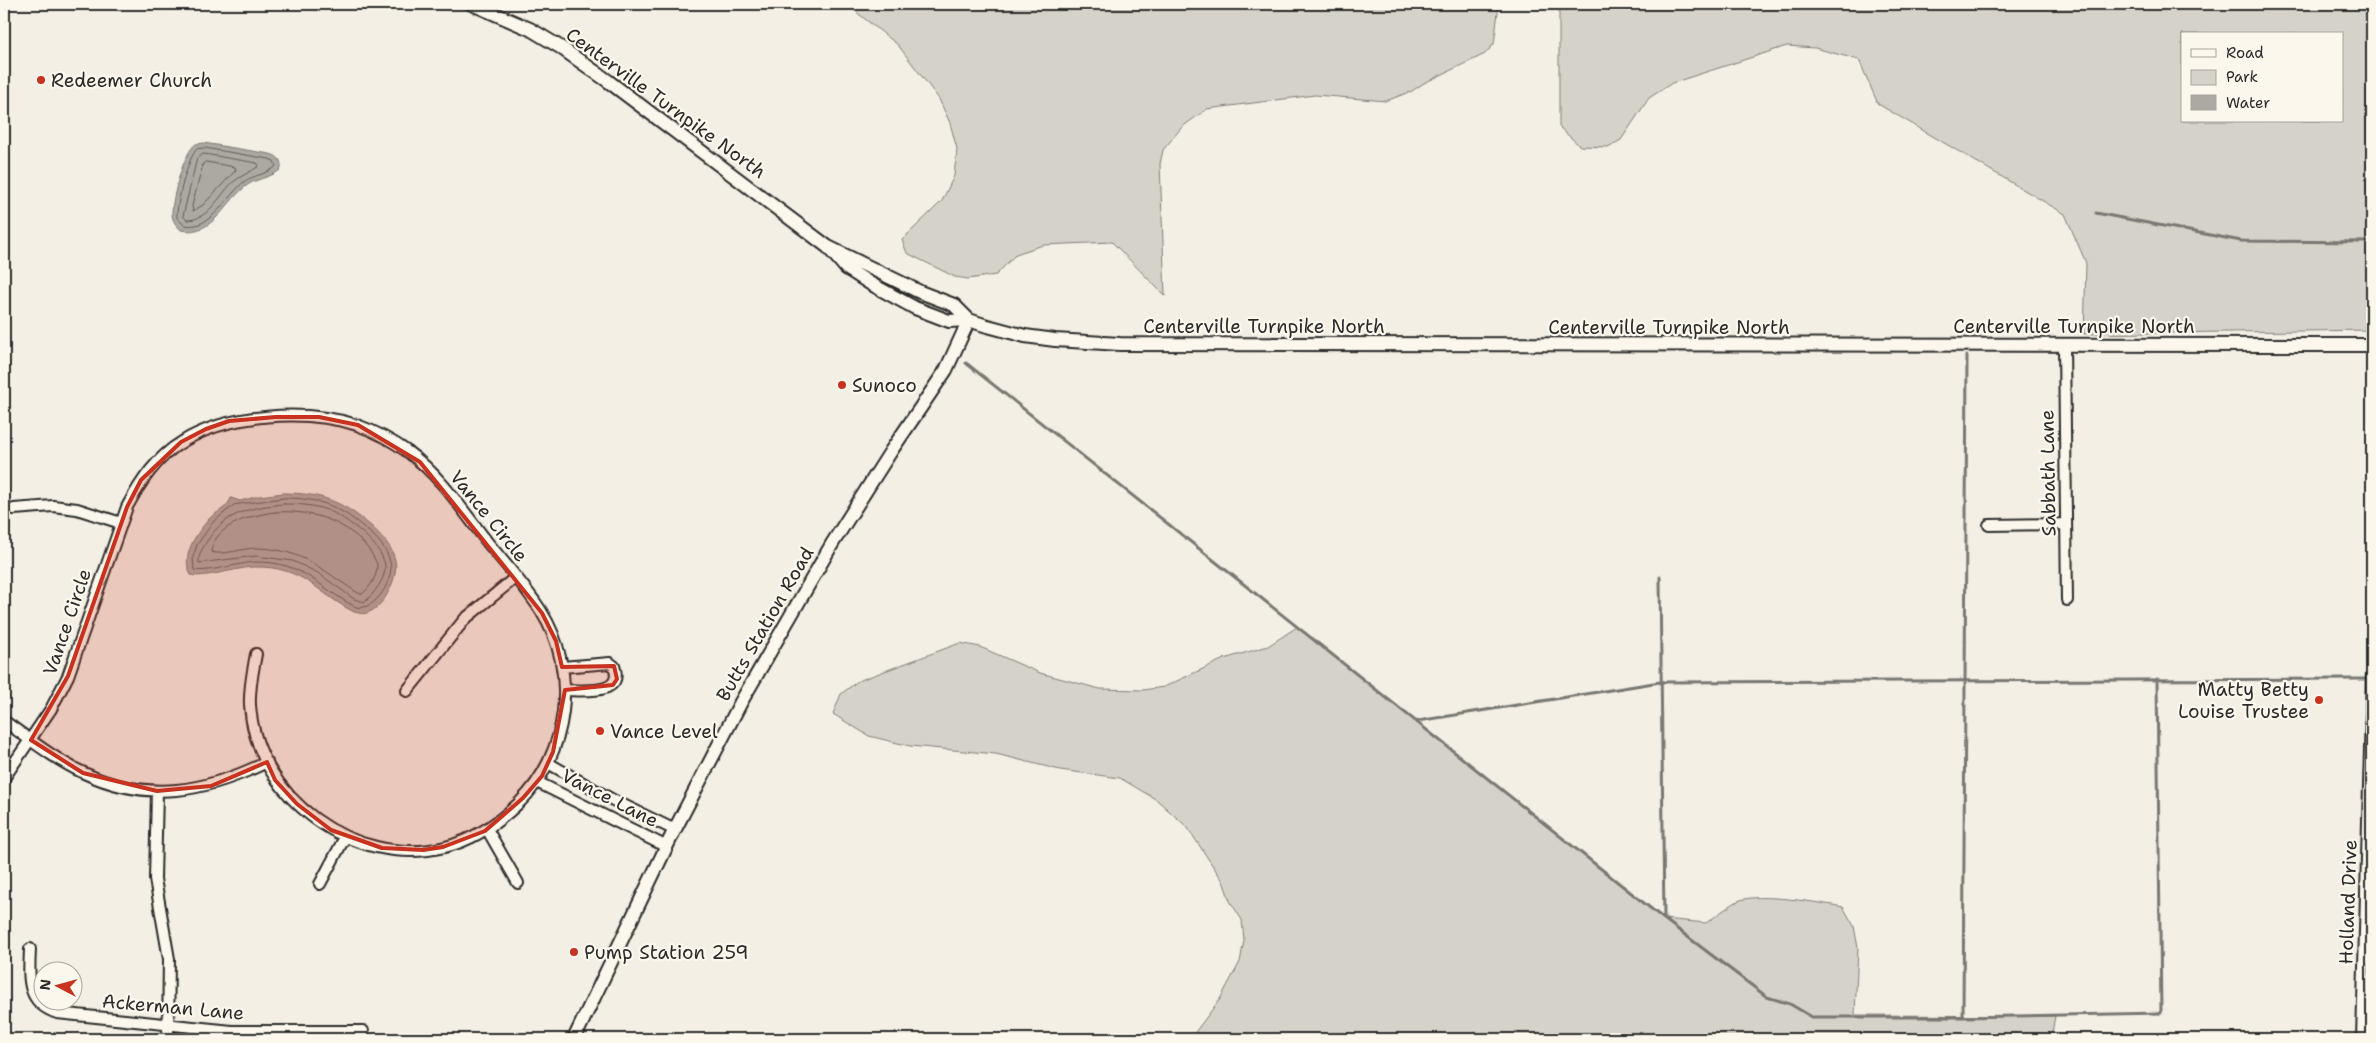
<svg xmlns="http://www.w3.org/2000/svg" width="2376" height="1043" viewBox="0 0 2376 1043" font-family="'Shantell Sans',sans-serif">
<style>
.green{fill:#d5d2c9;stroke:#807e7a;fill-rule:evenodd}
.water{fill:#aca9a2;stroke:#787772}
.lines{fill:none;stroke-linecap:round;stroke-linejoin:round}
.shore{stroke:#5f5d5b;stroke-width:1}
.stream{stroke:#787772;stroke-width:3}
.minor-casing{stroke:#2b2b2b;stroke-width:14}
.major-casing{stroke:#2b2b2b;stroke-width:16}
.minor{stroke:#fbf7ec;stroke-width:10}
.major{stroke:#fbf7ec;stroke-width:12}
.marked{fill:#c8321e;fill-opacity:0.2;stroke:#c8321e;stroke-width:4;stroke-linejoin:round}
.poi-dot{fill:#c8321e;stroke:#fbf7ec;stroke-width:2}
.labels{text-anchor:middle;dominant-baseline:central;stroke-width:4.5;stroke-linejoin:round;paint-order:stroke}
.poi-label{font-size:19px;fill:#2b2b2b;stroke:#fbf7ec;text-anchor:start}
.street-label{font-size:19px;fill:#2b2b2b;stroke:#fbf7ec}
</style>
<rect width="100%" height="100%" fill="#f3efe4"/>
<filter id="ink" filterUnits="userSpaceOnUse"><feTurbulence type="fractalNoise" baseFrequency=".02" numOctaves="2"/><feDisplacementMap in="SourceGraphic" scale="10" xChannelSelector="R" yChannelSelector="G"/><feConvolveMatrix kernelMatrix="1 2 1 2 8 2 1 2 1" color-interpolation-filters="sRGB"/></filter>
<g filter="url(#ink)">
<path class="green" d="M846,4h653l-5,40 -9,10 -61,29 -12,8 -26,10 -71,-6 -108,14 -25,18 -19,23 -3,14 5,132 -53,-54 -69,3 -27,9 -20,21 -28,4 -13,-2 -48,-24 -5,-13 40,-39 12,-25 3,-27 -7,-26 -11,-24 -41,-54z
M1559,4h813v326l-288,4 2,-71 -21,-49 -187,-110 -19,-44 -44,-12 -28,-2 -115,37 -23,15 -28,42 -13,7 -28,-1 -21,-19zM2182,34h160v87h-160z
M1297,627l367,292 42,4c10,-7 21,-16 32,-22 19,-9 84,2 105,6l11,19 4,22 -3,67 200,1 -4,23h-861l30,-40 20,-37 4,-22 -2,-20 -12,-19 -7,-20 -36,-54 -30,-27 -37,-22 -60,-8 -64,-16 -86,-8 -41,-10 -36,-22 8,-20 17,-13 102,-38 20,4 60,26 60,16 43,1 21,-3 60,-28 44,-13z"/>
<path class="water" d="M204,143l66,11c8,2 12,6 11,15 -8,8 -22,9 -32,15 -23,15 -35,53 -68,46 -5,-5 -9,-9 -9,-17 0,-15 12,-62 24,-69z
M284,493c38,0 59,9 87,33 10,9 21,20 24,34 4,16 -10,46 -26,52 -5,3 -10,1 -15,0 -37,-19 -51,-46 -99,-45 -16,0 -52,12 -64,8 -11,-19 5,-41 18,-56 8,-8 18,-10 22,-21l9,3 19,-5z"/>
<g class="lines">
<path class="shore" d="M205,148l64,11 5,2 2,5c-7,8 -22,9 -31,15 -18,14 -34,50 -61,44l-7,-7c-1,-13 11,-62 20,-69z
M204,154l53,9 2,3c-8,6 -19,10 -27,17 -13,13 -24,37 -45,37l-4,-4 14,-58z
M206,162l29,5 1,3 -33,35 -10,6 -1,-5 11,-42z
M284,498c37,0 57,9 84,33 10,8 19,18 22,31 5,17 -15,50 -34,45 -38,-19 -52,-46 -101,-45 -15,1 -49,11 -61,8l-1,-13 4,-12 16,-23 21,-17z
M284,504c15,0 29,1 43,6 17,6 60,37 58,59 -1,12 -11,24 -20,33l-11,-3 -36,-26 -25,-12 -37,-5 -57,7c-1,-9 4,-15 8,-22 19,-29 44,-34 77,-37z
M275,512c40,-3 85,13 102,52 1,11 -7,24 -15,30l-4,-1c-36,-23 -56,-44 -101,-45 -15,0 -33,8 -46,4 4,-28 41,-37 64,-40z"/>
<path class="stream" d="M2096,213l145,28 131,1
M966,363l698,556 103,78 23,7 22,13h151l198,-4 -4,-334
M1660,577l4,341
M1418,721l242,-39 705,-3
M1963,1017l4,-661"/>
<defs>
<path id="minor" d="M2064,345l3,255
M14,509l39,-3 24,3 44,14
M1989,525l77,-1
M562,667l48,-4 4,3c11,30 -31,24 -50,24
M407,691l58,-72 51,-42
M4,721c24,17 53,40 80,52 65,30 121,19 183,-11
M548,763l65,37 62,30
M4,778l47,-69 17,-33 59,-169c14,-26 30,-50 55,-65 46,-29 123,-33 175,-17 17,6 36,16 51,27 32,23 56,60 80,91 18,22 38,44 53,68 38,60 28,143 -22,192 -21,20 -45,37 -74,44 -91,22 -189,-49 -195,-142 -1,-17 3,-34 6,-51
M537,782l130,65
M157,791l-2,88 14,80 -1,80
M487,829l31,54
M320,884l25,-47
M30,949c-1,28 -5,53 27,64l175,18h131
M2362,1039l10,-363"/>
<path id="major" d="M472,4l58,25 30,18 48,34 220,166 18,21 25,16 44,24 34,13 20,-1
M828,247l92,45 34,13 15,15 15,5 41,11 30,4 65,4 1252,1
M574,1039l99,-206 68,-131 91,-158 59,-93 55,-81 23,-50"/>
</defs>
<use href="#minor" class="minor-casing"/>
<use href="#major" class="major-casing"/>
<use href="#minor" class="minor"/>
<use href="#major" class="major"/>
</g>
</g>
<path class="marked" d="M276,417h43l39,8 62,37 122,151 14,28 6,26 52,-1 3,13 -4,6 -48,5 -12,62 -11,24 -19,22 -38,33 -42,16 -20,3 -41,-2 -51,-18 -34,-26 -22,-24 -8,-18 -56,24 -54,5 -74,-18 -52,-33 37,-64 59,-169 14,-27 40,-38 25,-13 23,-8z"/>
<g class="poi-dot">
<circle cx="41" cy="80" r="5"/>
<circle cx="842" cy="385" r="5"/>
<circle cx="2319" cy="700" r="5"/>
<circle cx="600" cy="731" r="5"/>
<circle cx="574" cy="952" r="5"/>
</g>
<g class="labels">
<g class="poi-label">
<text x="51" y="80">Redeemer Church</text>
<text x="852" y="385">Sunoco</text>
<text x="2309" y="689" text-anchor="end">Matty Betty<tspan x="2309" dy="22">Louise Trustee</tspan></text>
<text x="610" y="731">Vance Level</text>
<text x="584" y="952">Pump Station 259</text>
</g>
<g class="street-label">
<text transform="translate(666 103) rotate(36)">Centerville Turnpike North</text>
<text x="1264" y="326">Centerville Turnpike North</text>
<text x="2074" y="326">Centerville Turnpike North</text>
<text x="1669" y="327">Centerville Turnpike North</text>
<text transform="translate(2048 473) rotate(-91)">Sabbath Lane</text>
<text transform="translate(489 516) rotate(51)">Vance Circle</text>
<text transform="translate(67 622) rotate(-71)">Vance Circle</text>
<text transform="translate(765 624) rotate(-60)">Butts Station Road</text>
<text transform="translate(610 798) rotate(27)">Vance Lane</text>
<text transform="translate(2348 902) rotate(-88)">Holland Drive</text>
<text transform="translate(173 1007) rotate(5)">Ackerman Lane</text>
</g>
</g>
<rect width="2376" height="1043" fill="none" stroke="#fbf7ec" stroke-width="20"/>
<rect x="10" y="10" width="2356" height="1023" fill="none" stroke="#2b2b2b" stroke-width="2" filter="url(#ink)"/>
<rect x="2181" y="32" width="162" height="90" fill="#fbf7ec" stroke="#a8a59f"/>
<rect x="2191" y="49" width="25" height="8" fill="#fbf7ec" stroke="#a8a59f"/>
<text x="2226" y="58" font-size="15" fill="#2b2b2b">Road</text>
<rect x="2191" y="70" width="25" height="15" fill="#d5d2c9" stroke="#a8a59f"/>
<text x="2226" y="82" font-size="15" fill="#2b2b2b">Park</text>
<rect x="2191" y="95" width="25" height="15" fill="#aca9a2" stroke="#a8a59f"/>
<text x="2226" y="108" font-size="15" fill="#2b2b2b">Water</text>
<g transform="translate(58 986) rotate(276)"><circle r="24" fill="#fbf7ec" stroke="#a8a59f"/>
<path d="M0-4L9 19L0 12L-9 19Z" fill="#c8321e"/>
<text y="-8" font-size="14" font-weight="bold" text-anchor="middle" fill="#2b2b2b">N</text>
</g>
</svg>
